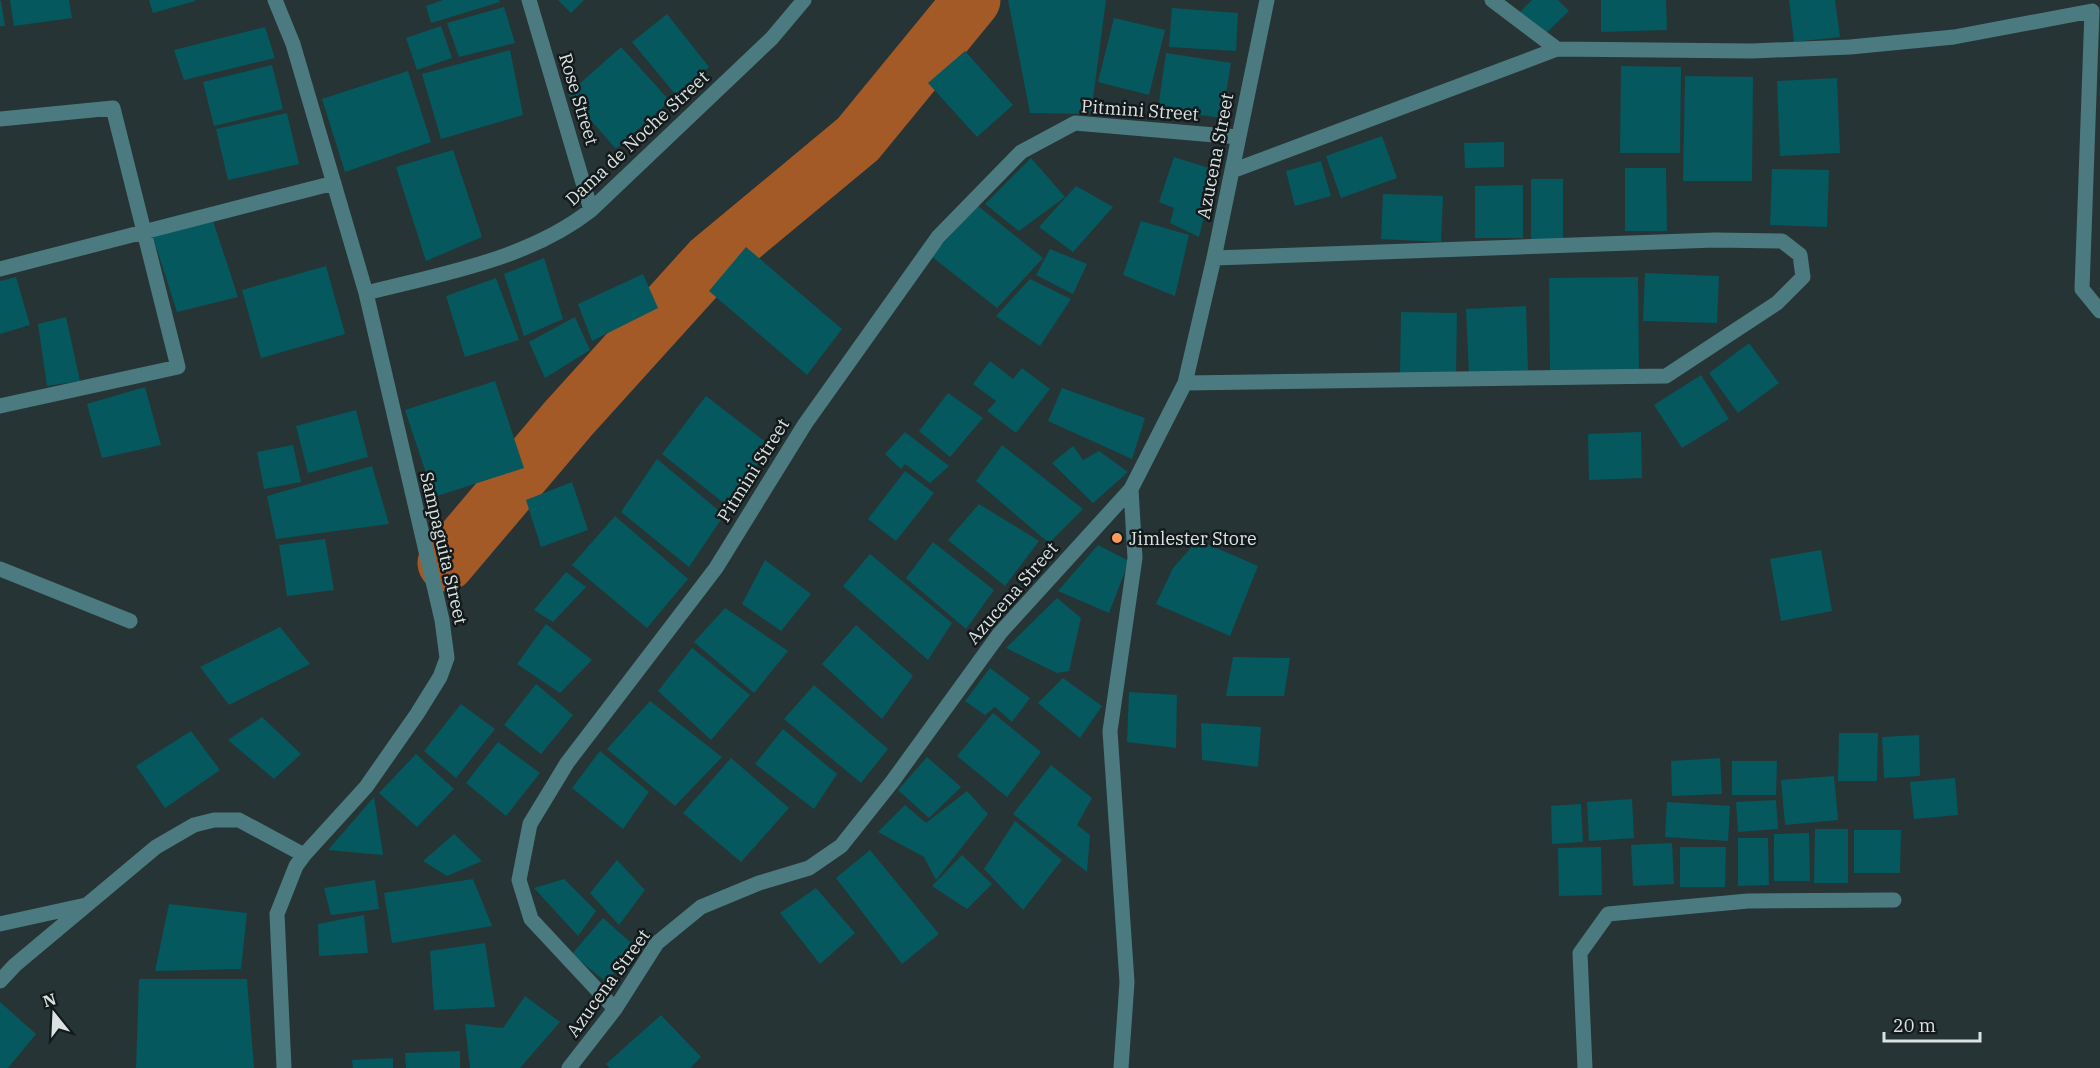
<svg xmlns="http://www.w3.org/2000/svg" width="2100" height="1068" viewBox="0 0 2100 1068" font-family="'IBM Plex Serif',serif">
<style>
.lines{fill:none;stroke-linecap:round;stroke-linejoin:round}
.river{stroke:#a45a26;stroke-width:57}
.building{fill:#05585e}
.minor{stroke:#4b7b80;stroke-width:15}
.poi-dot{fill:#ff9b5a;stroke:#141a1b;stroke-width:2}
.labels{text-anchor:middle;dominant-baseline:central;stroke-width:5;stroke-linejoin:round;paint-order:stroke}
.street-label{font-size:18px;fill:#dae2e2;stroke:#141a1b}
.poi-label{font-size:18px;fill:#dae2e2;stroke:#141a1b;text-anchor:start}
</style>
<rect width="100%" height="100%" fill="#273435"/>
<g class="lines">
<path class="river" d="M446,563l122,-144 142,-157 148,-123 114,-139"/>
</g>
<path class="building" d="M10,0h59l3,18 -58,8z
M149,0h46v1l-42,12z
M443,0h56l1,2 -69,21 -5,-17z
M558,0h26l-13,13z
M1008,0h98l-15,114 -61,-1z
M1532,0h26l11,11 -26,25 -23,-24z
M1601,0h65l1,30 -66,2z
M1789,0h46l5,37 -46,5z
M0,1h1l4,25h-5z
M504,7l11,36 -56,14 -12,-34z
M1172,8l66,5 -2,38 -67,-4z
M667,14l42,53 -34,27 -43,-52z
M1114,18l51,12 -16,65 -51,-13z
M441,26l11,32 -35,12 -11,-32z
M265,27l10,31 -91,22 -10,-30z
M621,47l49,54 -54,48 -48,-55z
M510,50l13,65 -82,24 -19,-65z
M965,51l48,54 -36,32 -49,-54z
M1166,53l65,10 -9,55 -64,-9z
M272,65l11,44 -69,17 -11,-44z
M1621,66l60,1 -1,86h-60z
M408,71l23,71 -86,30 -23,-73z
M1685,76l68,1 -1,104h-69z
M1837,78l3,75 -60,3 -3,-75z
M287,113l12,51 -71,16 -12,-51z
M1382,136l15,42 -56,20 -15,-42z
M1504,142v25l-39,1 -1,-25z
M453,150l29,87 -56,24 -30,-94z
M1174,157l41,13 -16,67 -29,-14 4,-15 -15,-6z
M1031,158l34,39 -46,34 -34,-27z
M1321,161l10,35 -36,10 -9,-35z
M1625,168h41l1,63h-42z
M1772,169l57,1 -2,57 -57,-2z
M1531,179h32v62h-32z
M1523,185v53h-48v-52z
M1076,186l37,21 -40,45 -34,-25z
M1383,194l60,2 -2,46 -60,-3z
M978,206l65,52 -46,50 -66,-52z
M213,221l25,76 -61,15 -24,-75z
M1141,221l48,14 -14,61 -52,-21z
M746,247l96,82 -35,46 -98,-84z
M1050,249l37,15 -14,30 -37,-19z
M544,258l19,61 -39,17 -20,-62z
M326,266l19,68 -84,24 -19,-68z
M1645,273l74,3 -2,47 -74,-2z
M643,274l15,34 -66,33 -14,-37z
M16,277l14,48 -30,9v-53z
M1638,277l1,94 -89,1 -1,-94z
M496,278l23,62 -54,17 -19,-61z
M1030,279l41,20 -31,47 -44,-30z
M1526,306l2,65 -59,4 -3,-66z
M1401,312l56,1 -1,61 -56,-1z
M66,317l14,64 -33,5 -9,-62z
M575,317l15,33 -45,28 -16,-36z
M1749,343l30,40 -41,30 -29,-40z
M990,361l23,18 9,-11 28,21 -34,44 -29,-22 9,-10 -23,-17z
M1701,375l28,44 -47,29 -28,-43z
M495,381l29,87 -90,29 -29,-87z
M145,387l16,58 -59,13 -15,-54z
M1062,388l83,30 -13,41 -84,-38z
M948,393l35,25 -33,39 -31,-26z
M706,396l66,51 -47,57 -63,-50z
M356,410l12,47 -60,16 -12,-47z
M905,432l44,34 -19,17 -25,-19 -4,5 -16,-15z
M1641,432l1,46 -53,2 -1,-46z
M293,445l8,37 -37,7 -7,-37z
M1002,445l81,64 -34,34 -73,-62z
M1073,446l10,14 16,-9 29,21 -35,31 -41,-40z
M657,459l67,56 -35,52 -68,-55z
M372,466l17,58 -113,15 -9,-43z
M905,471l29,22 -38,48 -28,-22z
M572,482l16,48 -47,17 -15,-47z
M979,504l60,37 -34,45 -57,-46z
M615,516l73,63 -41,49 -75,-63z
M325,539l9,51 -47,6 -8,-51z
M1198,540l60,26 -28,70 -74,-32 17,-36z
M933,542l61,48 -28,39 -60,-51z
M1098,545l31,16 -20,52 -51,-22z
M1821,550l11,61 -51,10 -11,-62z
M870,554l82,69 -24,37 -85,-74z
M765,560l46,34 -30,37 -39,-27z
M566,572l20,15 -33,35 -19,-12z
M1057,598l24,20 -12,53 -12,2 -51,-25z
M725,608l63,43 -34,42 -60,-51z
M546,624l46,36 -32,33 -43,-29z
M856,625l57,51 -31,43 -60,-55z
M280,627l30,37 -81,41 -29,-38z
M692,648l58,47 -39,45 -53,-49z
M1233,657l57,1 -6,38h-58z
M990,668l40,30 -18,24 -17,-15 -10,8 -20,-14z
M1063,678l39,28 -22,32 -42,-35z
M536,684l37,31 -32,39 -37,-29z
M814,685l74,64 -27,34 -77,-64z
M1129,692l48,3 -1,53 -49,-6z
M650,701l72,56 -47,49 -68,-57z
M461,704l34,25 -39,49 -32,-27z
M993,713l48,39 -34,45 -50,-41z
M262,717l39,37 -27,25 -46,-39z
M1201,723l60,4 -3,40 -56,-7z
M783,729l54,45 -23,35 -59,-45z
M191,731l29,39 -55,38 -29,-42z
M1839,733h39l-1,48h-39z
M1919,735l1,41 -36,2 -2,-41z
M498,742l42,31 -34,43 -40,-33z
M600,751l49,41 -26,37 -51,-41z
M416,754l38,35 -37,38 -38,-34z
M927,757l34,30 -32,31 -31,-28z
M731,758l58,50 -48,54 -58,-49z
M1720,758l2,36 -50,2 -1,-35z
M1732,761h45l-1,34h-44z
M1051,765l41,33 -15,27 13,10 -3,37 -74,-58z
M1834,776l4,44 -53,5 -4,-45z
M1955,778l3,37 -44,4 -4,-37z
M967,791l21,23 -52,66 -12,-23 -46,-25 27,-27 21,18z
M374,797l9,58 -55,-5z
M1632,799l2,39 -45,3 -2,-39z
M1776,800l2,29 -40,3 -2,-30z
M1667,802l63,4 -2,35 -63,-4z
M1581,804l2,38 -31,2 -1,-38z
M1015,821l47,39 -39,50 -39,-41z
M1815,829h33v54h-34z
M1854,830h47l-1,43h-46z
M1809,833l1,48h-36v-47z
M454,834l28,27 -35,15 -24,-15z
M1738,838h30l1,47 -31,1z
M1672,843l2,41 -41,2 -2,-41z
M1601,847l1,48 -43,1 -1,-48z
M1680,847h46l-1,40h-45z
M870,850l69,84 -37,30 -66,-86z
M962,855l30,29 -25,25 -35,-23z
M617,860l28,30 -26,35 -29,-32z
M473,879l19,47 -100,17 -8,-50z
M564,879l32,32 -18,25 -44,-48z
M375,880l4,29 -48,6 -7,-27z
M816,888l39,45 -35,31 -40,-51z
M169,904l78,9 -6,56 -86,2z
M364,915l4,38 -49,3 -1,-32z
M603,918l34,30 -31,34 -34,-28z
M485,943l10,64 -61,3 -4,-59z
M139,979h108l7,89h-118z
M525,996l35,26 -40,46h-50l-5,-44 38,4z
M0,1002l36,32 -28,34h-8z
M661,1015l40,42 -11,11h-80l-4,-4z
M460,1051v17h-54l-1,-15z
M393,1058v10h-40l-1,-8z"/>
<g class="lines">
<path class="minor" d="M275,0l18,44 73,249 76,327 5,38 -7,19 -23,37 -51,73 -62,68 -8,11 -19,48 7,154
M529,0l62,210
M1492,0l65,49
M0,119l113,-11 65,259 -178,39
M1232,171l325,-122 195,2 98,-4 104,-10 138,-26 -10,278 18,22
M0,269l334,-86
M366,293c76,-19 163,-34 225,-83l181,-172 32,-38
M1185,383l481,-7 111,-73 26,-26 -3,-22 -18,-14 -67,-1 -501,18
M0,569l130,52
M0,924l86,-19
M0,981l15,-16 141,-118 38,-22 20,-5h25l65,35
M615,1009l-84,-90 -12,-39 11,-56 37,-61 149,-195 89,-144 133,-187 83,-85 54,-29 163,14
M569,1068l46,-59 42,-66 44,-36 58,-24 50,-15 32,-22 51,-64 108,-149 131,-144 54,-106 29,-125 53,-258
M1121,1068l6,-86 -17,-251 25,-173 -4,-69
M1585,1068l-5,-115 28,-39 140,-13 146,-1"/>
</g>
<circle class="poi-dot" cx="1117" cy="538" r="6"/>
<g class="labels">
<g class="street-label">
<text transform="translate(579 99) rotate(73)">Rose Street</text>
<text transform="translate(1140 110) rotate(4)">Pitmini Street</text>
<text transform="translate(637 138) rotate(-43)">Dama de Noche Street</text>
<text transform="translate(1215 156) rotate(-79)">Azucena Street</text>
<text transform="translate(753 470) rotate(-58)">Pitmini Street</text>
<text transform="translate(444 548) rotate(77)">Sampaguita Street</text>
<text transform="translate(1012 593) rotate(-49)">Azucena Street</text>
<text transform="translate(608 983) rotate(-54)">Azucena Street</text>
</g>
<g class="poi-label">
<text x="1129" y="538">Jimlester Store</text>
</g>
</g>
<g transform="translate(54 1014) rotate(342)" stroke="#141a1b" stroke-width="4.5" paint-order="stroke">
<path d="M0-4.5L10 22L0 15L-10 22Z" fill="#dae2e2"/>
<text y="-9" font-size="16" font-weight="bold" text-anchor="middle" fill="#dae2e2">N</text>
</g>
<path d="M1884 1032v9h96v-9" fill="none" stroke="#dae2e2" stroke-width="3"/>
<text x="1893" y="1032" font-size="18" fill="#dae2e2" stroke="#141a1b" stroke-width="4.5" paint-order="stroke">20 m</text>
</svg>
